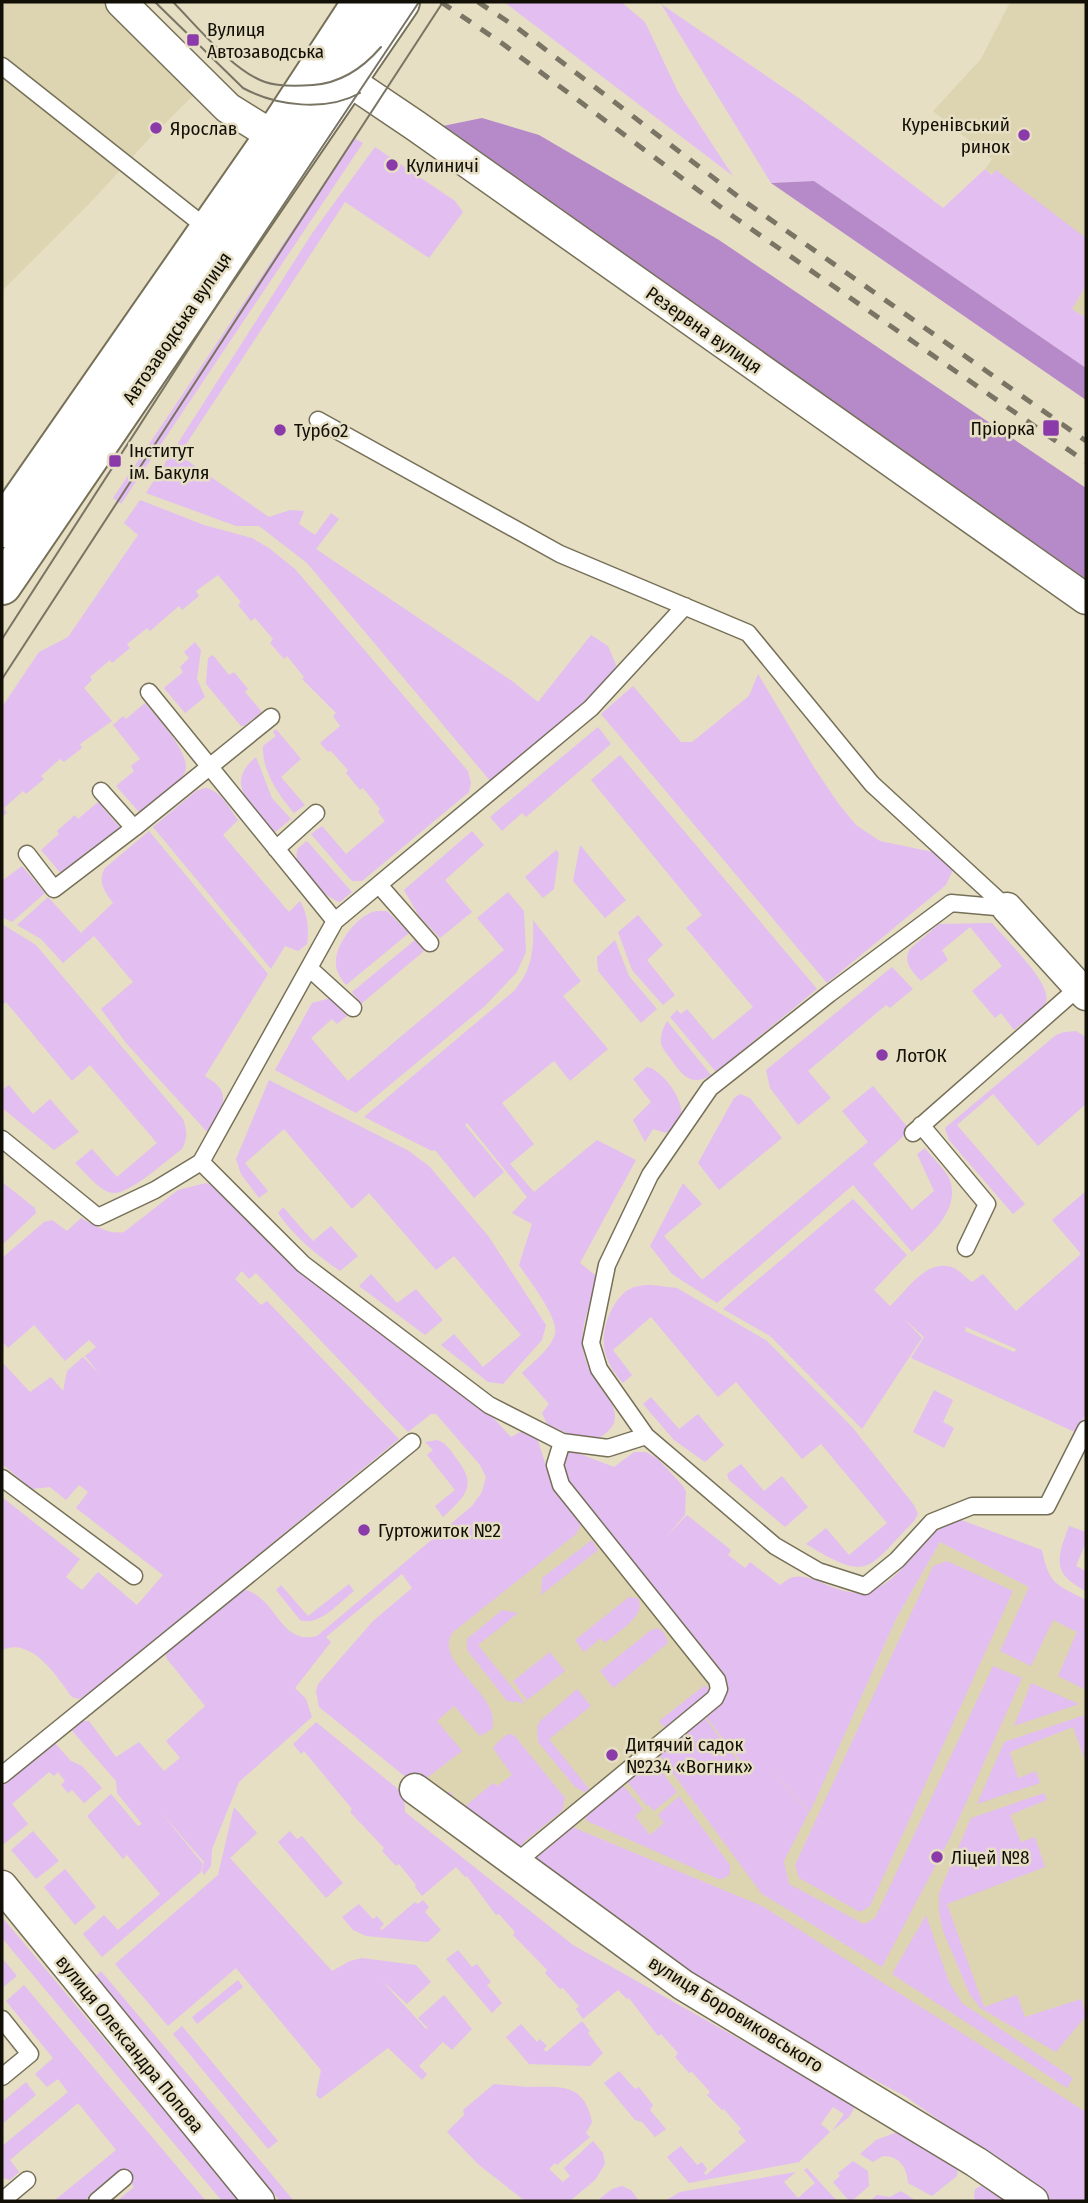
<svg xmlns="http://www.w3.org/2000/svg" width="1088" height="2203" viewBox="0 0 1088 2203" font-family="'Fira Sans Condensed',sans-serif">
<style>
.built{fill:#ddd5b2}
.green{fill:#e2bef1;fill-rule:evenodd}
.forest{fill:#b68ac9}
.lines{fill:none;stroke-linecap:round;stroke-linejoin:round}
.service-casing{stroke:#767058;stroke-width:19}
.minor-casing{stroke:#767058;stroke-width:33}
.primary-casing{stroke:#767058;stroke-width:42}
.service{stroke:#fff;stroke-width:16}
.minor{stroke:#fff;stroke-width:30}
.primary{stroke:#fff;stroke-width:38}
.tram{stroke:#797463;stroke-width:2}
.rail{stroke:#797463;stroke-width:5;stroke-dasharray:12 12;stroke-linecap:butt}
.poi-dot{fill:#8b3aaa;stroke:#e6dfc4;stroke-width:2.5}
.labels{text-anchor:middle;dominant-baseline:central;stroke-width:5;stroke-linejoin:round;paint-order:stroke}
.poi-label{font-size:19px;fill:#110f06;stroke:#e6dfc4;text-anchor:start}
.street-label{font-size:19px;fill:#110f06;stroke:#e6dfc4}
</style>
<rect width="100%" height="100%" fill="#e6dfc4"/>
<path class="built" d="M2,2h102l90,93 -44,43 -61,66 -87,87z
M1010,2h76v237l-101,-70 7,-10 -59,-48 48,-52z
M1086,285v33l-14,-9z
M570,1484l46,55 259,128 20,-46 45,-79 146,73v586l-177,-110 -195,-104 -370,-264 209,-236z"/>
<path class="green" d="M504,2h117l24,20 33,70 55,84z
M661,4l142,97 140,107 42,-39 7,6 4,-5 90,68v47l-14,24 14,9v50l-272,-187 -43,2z
M354,138l9,5 -242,361 -8,-6z
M375,147l80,54 8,11 -34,46 -84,-56 -166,253 90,62 21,-7 14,1 -5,13 16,11 16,-22 8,6 -23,30 196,132 26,21 53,-67 17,11 8,19 -10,21 -115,96 -184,-219 -48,-37h-23l-90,-33 167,-261z
M140,500l64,25 48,13 17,10 26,21 173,202 3,12 -2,9 -107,89h-9l-4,-3 -38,-44 11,-8 24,28 39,-33 -7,-9 2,-3 -17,-21 -3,2 -14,-17 2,-3 -17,-19 -3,1 -8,-9 20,-17 -7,-10 3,-3 -34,-34 2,-2 -17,-21 -3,3 -14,-16 3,-4 -18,-21 -4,3 -13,-16 3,-3 -23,-27 -22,16 3,5 -17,14 -3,-4 -29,25 -3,-3 -20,16 3,4 -18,15 -2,-3 -20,17 2,3 -8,8 28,33 -32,23 2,4 -18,14 -4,-3 -19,17 3,3 -18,15 -3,-3 -19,17 3,5 -5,4v-110l37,-55 29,-15 70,-102 -14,-12z
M195,642l6,8 -4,29 8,18 -20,16 -21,-25 19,-16 -3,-5 9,-9 -5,-6z
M213,655l16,20 5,-3 14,17 -3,3 17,20 -18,14h-3l-35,-42 2,-26z
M758,674l55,92 25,37 18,22 24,16 53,11 9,5 11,13 -7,15 -119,98 -226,-269 32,-28 48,56h11l57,-46z
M145,703c12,14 47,52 40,69 -5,12 -34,32 -45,41l-24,-27 18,-15 -3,-5 9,-7 -27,-34 10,-9 3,3z
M598,727l13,17 -85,73 -4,-4 -20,18 -12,-14z
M276,729l25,30 -20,18 24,28 -11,8c-15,-18 -32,-41 -31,-67l13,-10 -3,-4z
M620,755l197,234 -101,83 -46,-55 7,-7 4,4 6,-5 26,31 40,-33 -67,-79 16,-13 -111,-135z
M256,757l16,41 19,21 -17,14c-20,-26 -52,-48 -18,-76z
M205,788c16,2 24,20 33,32l-15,15 66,77 11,-11c8,14 9,27 7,43l-9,7 -13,-5 -14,23 -118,-142 43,-36z
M98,802l23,27 -57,48 -23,-27 18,-16 -2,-3 18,-16 3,4z
M149,831l119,143 -63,102c4,3 10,6 13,10 13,14 -2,35 -9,48l-83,-91 -25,-34 32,-27 -39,-46 -31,27 -22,-24 -24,-14 31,-28 33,36 32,-30c-8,-11 -16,-21 -8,-35z
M472,831l12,14 -39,35 27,32 -32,26 -21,-22 -15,-26z
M307,841l45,51 -12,10c-13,-3 -40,-29 -43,-43 -1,-3 0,-8 1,-11z
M580,845l46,55 -21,18 -32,-37z
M556,850l3,3 -5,36 -11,9 -18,-21z
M22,866l23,27 -33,29 -10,-5v-36z
M508,892l16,19 2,41 -9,20 -32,34 -129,107 -81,-43 37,-67 18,-5 17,18 -10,8 -5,-5 -21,19 37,43 156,-131 -27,-32z
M376,911h11l22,22 -63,52c-5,-7 -10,-13 -10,-21 -2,-18 21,-49 40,-53z
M638,915l25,30 -16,15 28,35 -12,10 -31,-35 -14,-38z
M533,920l48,61 -18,15 45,53 -38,32 -16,-20 -52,42 32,41 -24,20 24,28 63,-52 39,20 -56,103 21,17c-16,30 -28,64 -8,96 7,12 16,21 21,33 2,9 1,15 -5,21 -17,20 -43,2 -62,-6l-5,-11 7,-9 -27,-31c11,-11 29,-24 33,-39 4,-16 -26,-54 -36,-69l13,-41 -20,-11 15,-16 -60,-74 -2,2 39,47 -30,26 -39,-48 -3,1 -68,-34 150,-126c19,-22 20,-43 19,-71z
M992,923c11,14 61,61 54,79 -3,8 -25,22 -32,28l-13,-17 -6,5 -23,-27 30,-25 -32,-39 -28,23 6,10 -27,21c-8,-9 -19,-18 -11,-32l29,-25z
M2,924l34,21 147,174c4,11 5,19 -1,30 -14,10 -53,46 -69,44 -13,-1 -29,-22 -38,-30l17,-14 25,28 40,-34 -67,-78 -18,16 -66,-79 -4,3z
M415,940l9,11 -63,53 -9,-12z
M615,940l14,36 28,33 -16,14 -43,-52 -1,-14z
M892,967l21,22 -23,19 -4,-3 -78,66 23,27 -33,27 -28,-37 -4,-18z
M667,1021l44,54c-20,13 -30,-1 -41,-17 -3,-4 -8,-10 -9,-15 -1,-8 2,-15 6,-22z
M1076,1031l10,6v67l-48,42 -45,-52 -36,31 68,79 -12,10 -64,-74 -4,-12 111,-93 8,-3z
M647,1067c15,1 57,52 19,66l-13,-4 -8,13 -12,-22 18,-18 -18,-23z
M269,1080l140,71 21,16 59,70 57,88 -4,15 -39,44 -15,-2 -47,-37 13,-11 29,33 38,-32 -67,-79 -18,14 -67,-77 -17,16 -68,-80 -39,34 23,28 -9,7 -18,-24 -5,-15z
M9,1085l24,29 17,-15 29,33 -25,18 -52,-42v-18z
M873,1086l37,44 -37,34 39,46 22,-19 -17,-37 8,-6c7,10 19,20 24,30 13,30 -18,56 -37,74l-59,-67 -136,118 -45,-29 -22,-28 33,-63 19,21 -38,32 38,44 166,-138 -26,-31z
M740,1094l10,4 32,40 -63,52 -21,-27 36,-65z
M2,1182l33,26 1,5 -34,32z
M206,1183l16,7 72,76 183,134 34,37 13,-7 13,8 16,49 20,22 8,15 -5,10 -123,98c-22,31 49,61 39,97l-12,7 -26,-30 -17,15 25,30 -38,29 -6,7 -99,-80 -3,-16 2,-7 55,-63 39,-33 -10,-14 -76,63 5,5 -36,46 11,11 6,18 -73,65 -27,67 -1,17 -7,9 -2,-4 2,-9 -45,-52 44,54 -2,8 -99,85 -19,-23 21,-19 14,15 42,-36 -33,-39 -4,4 -36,-43 24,-22 27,32 4,-2 -25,-31 -1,-12 -48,-55 10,-5h11l27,36 23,-15 25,29 16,-13 -14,-17 39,-35 -38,-47 -2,-8 76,-62c36,5 37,57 76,47l155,-130 10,-14 4,-15 -6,-12 -44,-51h-5l-23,18 -152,-159 -7,6 -7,-8 -7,8 26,26 6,-4 132,138 -312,256 -8,4 -7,-2c-15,-20 -40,-61 -70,-47v-153l78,62 -14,18 16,13 16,-18 39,33 26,-30 -87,-67 12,-16 -9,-7 -13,15 -16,-13 -18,2 -30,-25v-98l2,-2 26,28 21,-15 12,14 4,-20 16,-14 17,17 -15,-18 11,-9 -7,-7 -24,21 -31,-36 -26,23 -6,-7v-83l42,-36 8,-2 15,11 14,-13c13,7 27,17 43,14l54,-42z
M1086,1191v221l-9,21 -166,-75 13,-21 -20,-18 18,19 -60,91 -92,-93 -47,-27 130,-110 54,56 -33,35 16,16c17,-15 36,-49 64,-38 6,3 12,10 18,14l11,-8 33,37 65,-57 -29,-34zM966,1327l50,22v1l-2,2 -49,-21z
M283,1207l30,34 18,-15 27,30 -18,15c-24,-17 -45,-33 -62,-58z
M371,1274l26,29 19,-14 27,31 -18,15 -66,-49z
M651,1285l26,3 90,53 86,87 61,77 4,9 -4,7c-48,49 -44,62 -108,23l20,-16 23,27 38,-32 -66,-79 -19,15 -66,-77 -18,15 -67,-80 -38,33 19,25 -9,8c-7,-8 -14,-17 -17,-28 -7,-20 3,-49 19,-63 7,-6 17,-7 26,-7z
M934,1390l19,10 -10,22 11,6 -10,20 -31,-16z
M651,1397l28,32 19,-15 26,31 -19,17 -31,-22 -31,-36z
M437,1440c10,3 13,10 19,18 22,28 10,37 -13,59l-8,-11 20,-16 -28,-35 6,-5 -8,-8z
M567,1449l47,18 20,-15h12l12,7 25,27 3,6 -1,23 -20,23 22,-23 44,35 -3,5 17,13 5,-6 30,23c4,-3 9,-7 14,-8 21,-5 47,24 78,13 36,-12 48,-60 84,-72l86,32c7,35 15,35 44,50v90l-28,-14 19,-44 -24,-12 -22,46 -31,-15 29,-64 -89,-45 -44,77 -86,193 -56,-61 55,61 -25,49 5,23 75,40 11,-6 118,-252 29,12 -71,158 -69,131 -120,-73 -104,-141 45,-37 36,46 2,-1 -36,-45 20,-21 2,-13 -11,-18 -146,-180 -8,-27z
M741,1464l23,27 18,-15 26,31 -23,20 -56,-47 -2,-6z
M1069,1526l17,6v10l-10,24 10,5v20c-35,-18 -29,-32 -17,-65z
M592,1540l6,10 -57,45 1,-17z
M947,1561l66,30 -143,315 -10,6 -61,-34 -4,-13 138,-299z
M349,1584l5,7c-14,11 -35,36 -54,29l-24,-30 5,-5 27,31z
M629,1597l9,1c9,19 -21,34 -33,45l-4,-5 -17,14 -9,-12z
M502,1610l16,3 -40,32 47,58 -18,-2 -40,-51v-11z
M659,1628l6,6 3,9 -55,45 -13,-17 51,-41z
M550,1652l15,19 -38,29 -14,-19z
M1031,1683l48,21 -65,22z
M705,1685l5,6 -45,37 -6,-7z
M577,1689l14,17 -42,33 40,50 -4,3 -10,-5 -37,-45 -1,-15 3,-6z
M1085,1715l1,48 -13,-36 -63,25 8,26 18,-7 4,12 -63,21 27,-62z
M316,1722l88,72 1,18 168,133 283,160 -7,12 -17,14 12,-17 -11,-7 -12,17 9,8 -31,30 -110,21 -22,-26 14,-11 16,19 5,-3 5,7 -3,4 2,2 40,-34 -8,-9 3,-3 -17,-20 -2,1 -15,-15 3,-3 -18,-20 -3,1 -14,-16 3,-4 -17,-19 -3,2 -29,-38 -2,1 -9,-9 -35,29 -7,-10 3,-3 -16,-18 -3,1 -15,-16 2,-3 -34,-35 2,-3 -16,-18 -3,1 -29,-39 -2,1 -9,-10 -34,29 -7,-9 1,-2 -17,-21 -3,2 -14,-15 2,-3 -34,-36 2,-3 -48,-58 -3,3 -8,-10z
M508,1734l6,1 51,63 -3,13 -37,30 -6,10 -79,-58 10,-1 13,16 30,-25 4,3 15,-11 -19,-27 6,-7z
M53,1741l18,20 11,5 20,22 -18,15 -12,-13 -4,3 -7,-8 4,-4 -7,-9 -4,4 -5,-4 -37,32 16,20 -24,20 -2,-2v-57z
M652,1758l25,34 -23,19 -5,-6 -2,1 -22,-27z
M621,1783l22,26 -8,7 15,19 14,-12 -6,-8 21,-19 51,69v9l-7,5h-5l-131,-58 -3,-8z
M1044,1793l3,7 -37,15 11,27 14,-5 10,30 -98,37 37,103 33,-12 8,22 56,-18 5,17 -30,36 -76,-44 -11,-15 -26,-62 -4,-19v-19l32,-75z
M234,1807l23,26 -27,25 102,113 18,-10 12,-3 54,7 15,17 -24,22 -26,-24 45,49 2,-1 -10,-10 26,-23 28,34 -20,21 -9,-8 -24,24 8,8 -5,6 -34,-32 -68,51 -4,-4 5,-25 -85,-102 -68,58 -53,-62 103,-89z
M570,1826l192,80 324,206v89h-33l-148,-105 -272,-143 -104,-92z
M33,1831l26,30 -23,18 -25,-29z
M290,1831l7,8 5,-3 41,47 -17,15 -48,-56z
M65,1869l31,38 -21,18 -31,-38z
M423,1900l6,7 -4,5 16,18 -13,12 -62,-6 -13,-6 -11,-13 17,-13 14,15 4,-3 7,8 -4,4 2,2 33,-28 3,2z
M926,1915l23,67 13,21 111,75 -6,10 -175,-114z
M2,1917l229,274 8,10h-17l-220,-263z
M458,1950l14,17 5,-3 14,18 -4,3 15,18 -10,10 -46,-54z
M2,1958l15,18 -15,12z
M101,1971l193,230h-14l-186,-223z
M238,1980l5,7 -46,37 -5,-7z
M24,1985l182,216h-89l17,-14 -11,-14 -39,28h-30l62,-51 -38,-47 -68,57 9,12 -9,8 -8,-2v-32l66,-54 -10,-13 -11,8 -12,-13 18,-16 -47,-57z
M582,2021l8,10 -2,2 15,20 -13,13 -61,-2 -23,-27 15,-13 16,18 3,-3 7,7 -3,3 2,3z
M182,2026l96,115 -10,8 -95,-115z
M619,2071l16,18 4,-2 14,18 -3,5 16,19 -11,8 -13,-15 -7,-2 -31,-37z
M26,2082l10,13 -34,29v-22z
M494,2084c11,1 22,2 33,3 33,0 57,-5 65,35l-6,11 4,4 -33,28 -2,-2 -6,6 14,13 7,-6 -6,-8 29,-27 10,12 2,11 -10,16 -25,21h-45l-46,-36 -32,-33 17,-17 -1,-5z
M903,2130l55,36 -1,10 -25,20 -24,-13c-1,-15 -8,-27 -25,-27l-10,6 -13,-8 16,-14z
M853,2161l15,10 1,15 -17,15h-3l-16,-19 7,-6 -2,-3z
M807,2168l30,33h-172l15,-9 116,-20 -12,10 14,16 17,-15 -11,-13z
M985,2184l27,17h-35l-3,-3 1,-9z
M622,2186l9,4 8,11h-42l15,-12z
M901,2191l15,10h-46l7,-6 13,2z"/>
<path class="forest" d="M482,118l57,17 180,105 367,248v96l-653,-456z
M814,181l272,187v32l-315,-217z"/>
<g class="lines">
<defs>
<path id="service" d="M2,66l206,163
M318,420l242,134 188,79 124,151 135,124
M149,692l186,229
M101,791l33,37
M276,849l40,-36
M27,854l27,35 80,-61 137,-111
M379,885l51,58
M1007,908l-56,-5 -122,91 -119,94 -60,87 -43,90 -16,78 8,26 47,67 129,110 43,25 47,15 32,-26 35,-38 40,-16h75l39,-77
M309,968l44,40
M921,1125l66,79 -21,44
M913,1133l165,-145
M2,1139l96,78 57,-27 46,-28 134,-241 256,-213 94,-102
M201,1162l102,102 186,141 73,37 46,6 38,-12
M2,1478l132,98
M2,1775l410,-333
M518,1865l7,-10 190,-157 4,-9 -2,-9 -156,-195 -6,-20 7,-23
M2,2019l28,35 -28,23
M2,2201l25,-21
M97,2201l27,-23"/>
<path id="minor" d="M121,2l107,106 63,39
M330,68l86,58 670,473
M1007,908l79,87
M415,1789l268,196 293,177 57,39
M2,1886l257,315"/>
<path id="primary" d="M2,528l273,-393 87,-133
M2,585l398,-583"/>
</defs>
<use href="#service" class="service-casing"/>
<use href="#minor" class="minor-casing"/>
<use href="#primary" class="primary-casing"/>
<use href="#service" class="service"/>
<use href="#minor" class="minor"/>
<use href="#primary" class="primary"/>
<path class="tram" d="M155,2l88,86c33,18 83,24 117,5
M173,2c24,24 60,69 92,80 14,5 34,4 48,3 29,-2 50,-17 68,-38
M2,639l230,-357 187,-280
M2,679l441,-677"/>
<path class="rail" d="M441,2l62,42 231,173 352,245
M478,2l38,25 228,174 342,240"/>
</g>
<g class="poi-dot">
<rect x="186" y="33" width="14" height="14" rx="3.5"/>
<circle cx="156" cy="128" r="7"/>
<circle cx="1024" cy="135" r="7"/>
<circle cx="392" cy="165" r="7"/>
<rect x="1042" y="419" width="18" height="18" rx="3.5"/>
<circle cx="280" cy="430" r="7"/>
<rect x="108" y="454" width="14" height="14" rx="3.5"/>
<circle cx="882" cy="1055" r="7"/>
<circle cx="364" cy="1530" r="7"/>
<circle cx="612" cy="1755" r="7"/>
<circle cx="937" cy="1857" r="7"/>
</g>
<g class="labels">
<g class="poi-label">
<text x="207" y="29">Вулиця<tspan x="207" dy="22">Автозаводська</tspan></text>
<text x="1010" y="124" text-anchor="end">Куренівський<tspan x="1010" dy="22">ринок</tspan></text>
<text x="170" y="128">Ярослав</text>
<text x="406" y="165">Кулиничі</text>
<text x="1035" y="428" text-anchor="end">Пріорка</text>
<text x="294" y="430">Турбо2</text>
<text x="129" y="450">Інститут<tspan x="129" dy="22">ім. Бакуля</tspan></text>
<text x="896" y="1055">ЛотОК</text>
<text x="378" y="1530">Гуртожиток №2</text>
<text x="626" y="1744">Дитячий садок<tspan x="626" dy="22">№234 «Вогник»</tspan></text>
<text x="951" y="1857">Ліцей №8</text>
</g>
<g class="street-label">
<text transform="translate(177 328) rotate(-56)">Автозаводська вулиця</text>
<text transform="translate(704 330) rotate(35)">Резервна вулиця</text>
<text transform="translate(736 2014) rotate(32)">вулиця Боровиковського</text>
<text transform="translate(130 2044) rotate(51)">вулиця Олександра Попова</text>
</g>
</g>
<rect width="1088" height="2203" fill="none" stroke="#110f06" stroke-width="7"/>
</svg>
